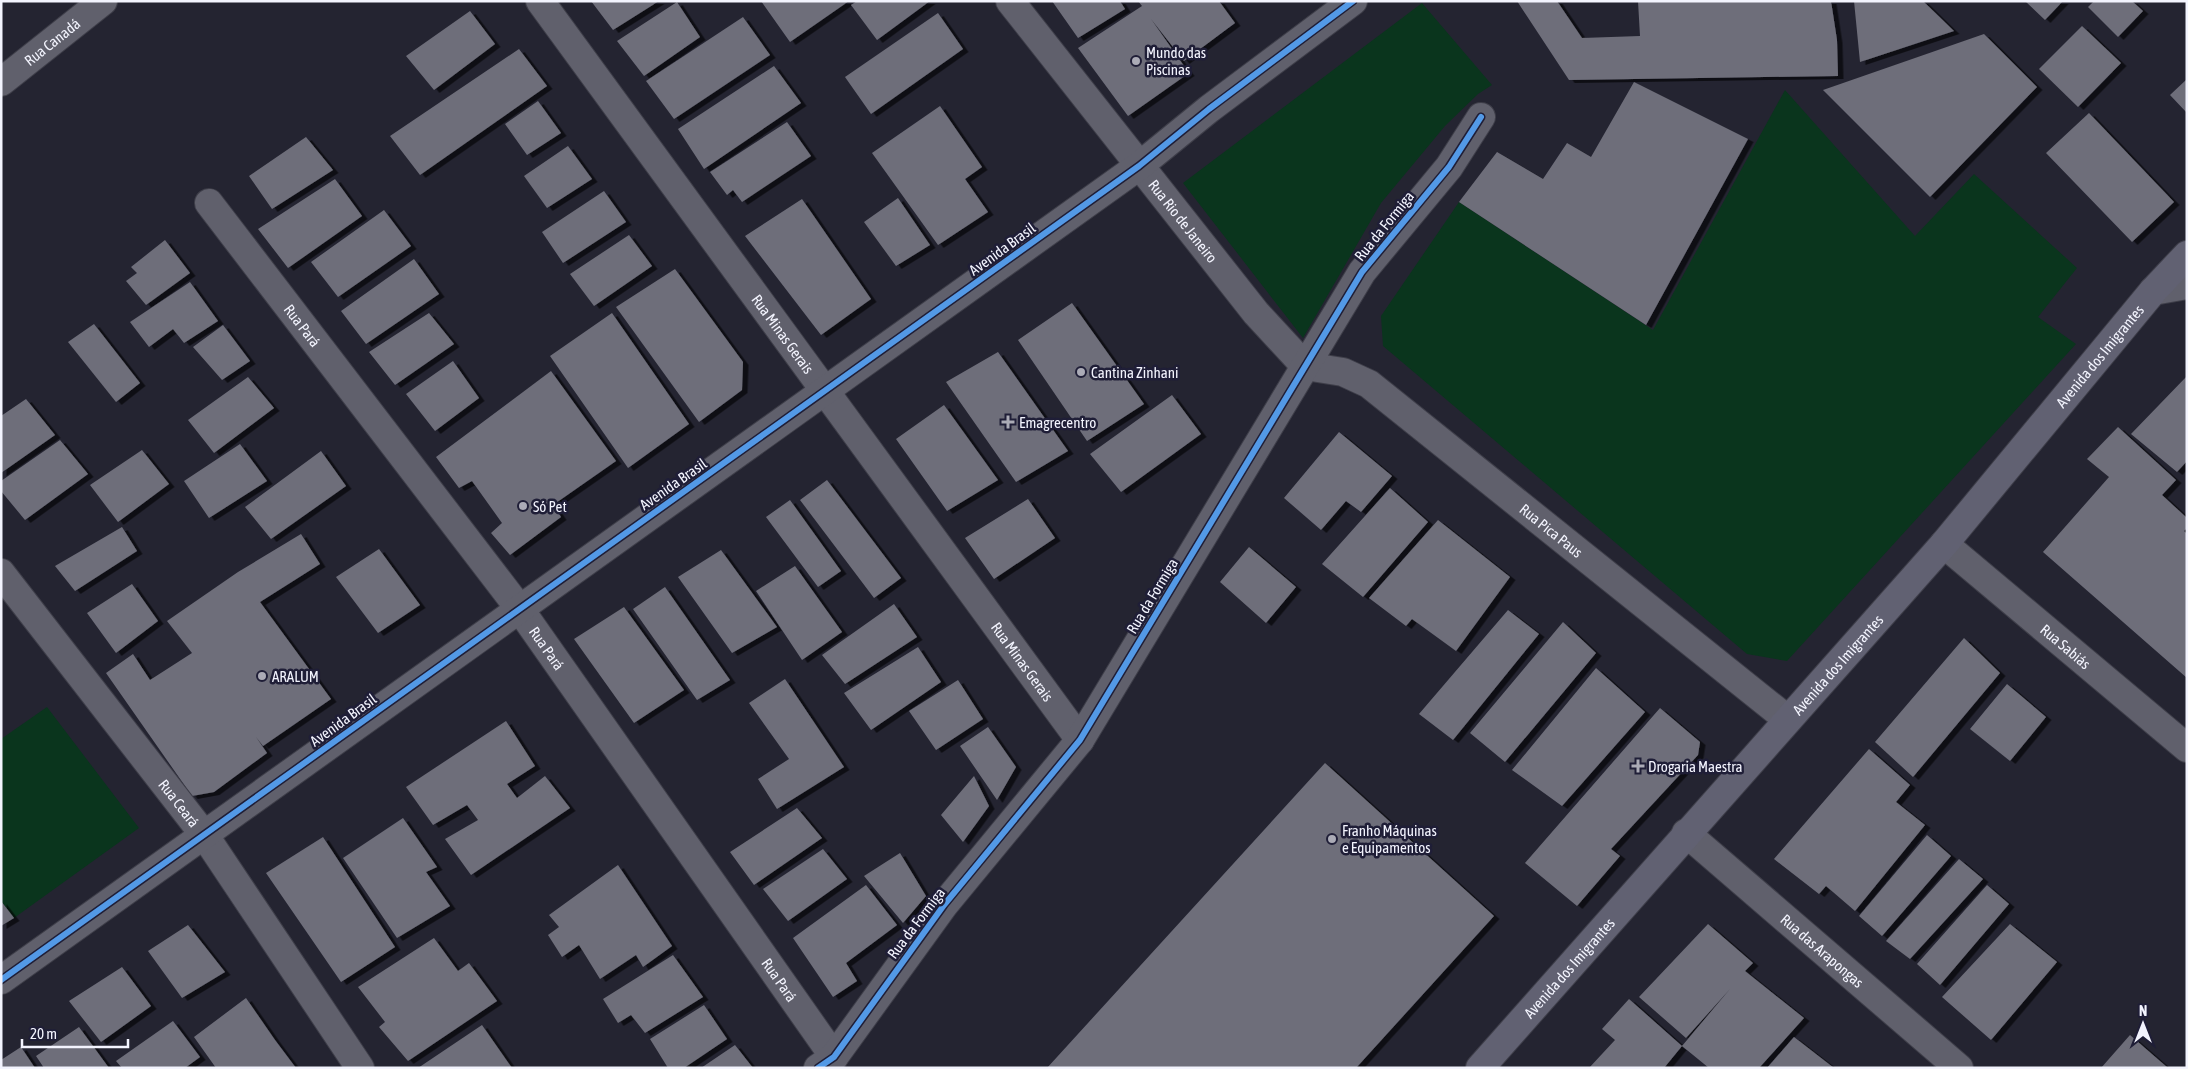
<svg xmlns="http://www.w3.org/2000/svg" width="2188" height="1069" viewBox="0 0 2188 1069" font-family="'Asap Condensed',sans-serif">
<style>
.green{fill:#0a351d}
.building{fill:#6e6e7a;filter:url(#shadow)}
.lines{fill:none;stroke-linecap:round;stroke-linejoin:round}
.minor-casing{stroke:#3e3e49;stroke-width:30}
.major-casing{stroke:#3e3e49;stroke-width:30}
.minor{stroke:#60606c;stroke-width:28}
.major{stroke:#616172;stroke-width:28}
.cycleway-casing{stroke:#1f1e37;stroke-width:9}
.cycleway{stroke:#5399e6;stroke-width:6}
.poi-dot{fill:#ababb6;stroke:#1f1e37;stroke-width:2}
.labels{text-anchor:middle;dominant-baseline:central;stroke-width:5;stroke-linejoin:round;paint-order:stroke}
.street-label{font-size:15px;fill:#f3f4fe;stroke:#1f1e37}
.poi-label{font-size:15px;fill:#f3f4fe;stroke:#1f1e37;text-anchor:start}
</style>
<defs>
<filter id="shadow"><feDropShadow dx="5.5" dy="3" stdDeviation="0" flood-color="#0009"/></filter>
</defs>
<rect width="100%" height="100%" fill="#242431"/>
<path class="green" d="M1422,3l70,82 -14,9 -33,32 -64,77 -78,135 -120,-155z
M1785,90l130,146 59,-62 103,94 -39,49 38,27 -289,317 -40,-7 -364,-308 -2,-30 78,-114 194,128z
M47,707l92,121 -125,90 -13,-17v-162z"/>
<path class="building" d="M591,1h68l-46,29z
M761,1h88l-59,41z
M857,1h73l-53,39 -26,-35z
M1052,1h68l5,8 -47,29z
M1138,1h81l16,22 -51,38 -33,-42 38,54 -61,43 -50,-68 64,-42z
M1517,1h40l25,37 58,-2 -2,-35h193l6,39 1,36 -269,4z
M1854,1h69l31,30 -94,31z
M2025,1h38l-18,19z
M2094,1h38l11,10 -25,26 -30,-30z
M677,2l23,35 -56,39 -27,-35z
M470,11l25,33 -61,46 -28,-34z
M938,13l25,36 -92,65 -26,-37z
M743,17l27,38 -96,64 -28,-38z
M2082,26l39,37 -43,44 -39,-38z
M1984,34l53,53 -107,110 -107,-107z
M519,49l28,37 -127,89 -30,-39z
M774,66l27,37 -97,66 -26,-40z
M2187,79v34l-17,-18z
M1634,82l114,57 -102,186 -187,-123 38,-50 46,27 24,-36 24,14z
M538,101l23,32 -34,22 -22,-31z
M940,106l42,61 -17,12 23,33 -50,33 -66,-92z
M2089,113l85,89 -42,40 -86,-89z
M787,122l24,34 -69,46 -9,-12 -6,5 -17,-23z
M306,137l27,33 -61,39 -23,-33z
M568,146l24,33 -45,29 -23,-32z
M335,179l27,37 -74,52 -30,-39z
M604,191l22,31 -63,41 -21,-31z
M898,198l32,47 -34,21 -32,-44z
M802,199l69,100 -50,36 -76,-99z
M384,210l27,36 -73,51 -27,-35z
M629,235l23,31 -58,40 -24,-32z
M165,240l25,33 -44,32 -20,-24 11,-8 -6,-6z
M414,259l25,35 -73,50 -25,-33z
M675,269l68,93 -1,28 -43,32 -83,-115z
M190,282l28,39 -34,22 -11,-14 -24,18 -19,-25z
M1072,303l72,101 -57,37 -69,-101z
M429,313l25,31 -59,41 -26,-33z
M612,313l77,111 -61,44 -78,-112z
M94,324l46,59 -24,19 -48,-60z
M223,325l27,36 -28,19 -29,-33z
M998,352l70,99 -52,31 -70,-100z
M453,361l26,37 -44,33 -29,-37z
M551,371l65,90 -63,44 8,12 -51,38 -19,-22 11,-10 -30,-42 -13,7 -23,-31z
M2187,376v85l-10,11 -46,-38z
M248,377l26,31 -60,45 -26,-33z
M1172,395l29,39 -80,58 -31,-38z
M26,399l29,36 -54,38v-57z
M944,405l54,75 -51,31 -51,-72z
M2118,427l58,53 -14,15 25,23v10l-3,3 3,3v144l-144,-126 66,-75 -22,-18z
M1339,432l53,44 -31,36 -15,-11 -25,29 -37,-32z
M60,440l28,34 -63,46 -24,-29v-10z
M240,444l27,37 -58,37 -25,-37z
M142,450l27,34 -51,38 -28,-37z
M321,451l25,35 -75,53 -26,-32z
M827,480l74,98 -27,20 -74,-98z
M1390,488l38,34 -65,75 -41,-33z
M1028,499l27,39 -61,41 -29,-41z
M790,500l51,71 -23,16 -52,-70z
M1438,520l72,57 -54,74 -44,-32 -6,7 -37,-28z
M122,527l15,24 -62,40 -20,-25z
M301,534l19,30 -60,38 71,97 -68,47 -7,-9 11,16 -53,39 -22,4 -86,-123 27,-19 17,26 42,-27 -25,-32 71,-49z
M1249,547l47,40 -30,36 -46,-41z
M379,549l41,56 -42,28 -42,-56z
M721,550l56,77 -45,26 -54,-76z
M795,566l47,66 -40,28 -46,-69z
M132,584l26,37 -42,32 -29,-40z
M665,587l65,93 -33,20 -64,-91z
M894,604l23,33 -72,47 -23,-29z
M624,607l60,83 -50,33 -60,-84z
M1508,610l31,24 -86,106 -34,-26z
M1563,622l33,31 -91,109 -35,-29z
M1964,638l36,35 -87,104 -38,-35z
M918,647l23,35 -70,48 -27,-37z
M1596,668l49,44 -83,94 -50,-36z
M785,679l59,88 -67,42 -19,-30 31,-20 -40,-56z
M958,680l25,39 -47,31 -27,-39z
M2007,684l39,33 -36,44 -40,-32z
M1660,708l40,34 -2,13 -87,94 9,7 -43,50 -52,-43z
M506,721l29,45 -28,18 10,14 28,-22 25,32 -99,67 -26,-36 33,-19 -11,-15 -34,20 -27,-38z
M988,727l28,40 -19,33 -37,-54z
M1869,749l41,36 -14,17 29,23 -70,86 -29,-25 -7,8 -45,-35z
M1325,763l169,153 -138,152h-309z
M974,776l15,30 -26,36 -22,-27z
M797,808l25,30 -68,47 -24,-33z
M403,818l34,49 -11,5 24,34 -53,32 -54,-80z
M1927,835l24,21 -69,80 -23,-20z
M323,837l72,110 -54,35 -75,-109z
M823,849l24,30 -59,42 -25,-32z
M900,853l26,43 -23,27 -39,-47z
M1959,859l24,20 -73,80 -24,-18z
M618,865l54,81 -29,21 -7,-12 -36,24 -21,-34 -17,12 -14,-22 11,-8 -10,-12z
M866,885l31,40 -51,38 11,18 -24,16 -40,-59z
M1987,885l22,19 -69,81 -23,-21z
M1,901l13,17 -13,8z
M1708,924l45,39 -8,8 59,47 -45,50h-50l-27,-22 -18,22h-75l26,-28 -13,-11 27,-30 53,47 48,-57 -44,49 -47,-41z
M2010,924l47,38 -66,78 -49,-43z
M188,925l37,47 -43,26 -34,-47z
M434,938l24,33 11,-8 28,38 -89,60 -29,-34 6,-5 -27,-35z
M673,955l30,42 -58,36 -14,-18 -13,8 -15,-24z
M122,967l29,39 -50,36 -32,-41z
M246,998l29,42 21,28h-80l-22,-31z
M704,1005l23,34 -43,29h-16l-18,-29z
M173,1021l27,36 -15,11h-63l-6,-7z
M482,1025l30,43h-94z
M79,1027l30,41h-65l-8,-12z
M2130,1035l38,33h-67z
M1794,1037l40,31h-67z
M735,1045l18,23h-52z
M21,1047l14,21h-34v-8z"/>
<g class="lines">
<defs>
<g id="minor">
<path id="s1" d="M540,1l540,739"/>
<path id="s2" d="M1010,1l246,312 49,53"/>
<path id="s3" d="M1,82l102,-81"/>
<path id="s4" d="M209,203l310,405 315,449"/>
<path d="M2153,291l34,-6"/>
<path id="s5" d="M1305,366l38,6 26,12 418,335"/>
<path id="s6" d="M1944,544l243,204"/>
<path id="s7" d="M1,573l204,263 155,232"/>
<path id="s8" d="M1686,833l273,235"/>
<path d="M1,980l1138,-814 70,-57 144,-108"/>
<path d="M818,1068l16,-11 110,-152 136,-165 282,-468 87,-105 32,-50"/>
</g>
<g id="major">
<path id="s9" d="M1480,1068l464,-524 209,-253 34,-36"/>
</g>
</defs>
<use href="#minor" class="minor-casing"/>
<use href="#major" class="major-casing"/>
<use href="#minor" class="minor"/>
<use href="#major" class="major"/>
<defs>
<path id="cycleway" d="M1,980l1138,-814 70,-57 144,-108
M818,1068l16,-11 110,-152 136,-165 282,-468 87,-105 32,-50"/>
</defs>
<use href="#cycleway" class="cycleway-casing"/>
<use href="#cycleway" class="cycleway"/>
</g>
<g class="poi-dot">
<circle cx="1136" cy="61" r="5"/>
<circle cx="1081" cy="372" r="5"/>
<path d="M1005.5 414.5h5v5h5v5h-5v5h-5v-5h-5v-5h5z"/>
<circle cx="523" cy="506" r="5"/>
<circle cx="262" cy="676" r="5"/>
<path d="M1635.5 758.5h5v5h5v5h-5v5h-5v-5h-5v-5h5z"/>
<circle cx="1332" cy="839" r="5"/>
</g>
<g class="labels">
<g class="street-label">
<text stroke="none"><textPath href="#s3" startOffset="65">Rua Canadá</textPath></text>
<text stroke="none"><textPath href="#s2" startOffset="280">Rua Rio de Janeiro</textPath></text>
<text transform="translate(1384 226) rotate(-51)">Rua da Formiga</text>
<text transform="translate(1002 249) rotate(-36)">Avenida Brasil</text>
<text stroke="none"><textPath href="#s4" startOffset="154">Rua Pará</textPath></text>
<text stroke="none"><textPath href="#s1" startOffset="412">Rua Minas Gerais</textPath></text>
<text stroke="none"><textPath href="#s9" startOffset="944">Avenida dos Imigrantes</textPath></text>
<text transform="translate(673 484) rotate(-35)">Avenida Brasil</text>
<text stroke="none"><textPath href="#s5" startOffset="301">Rua Pica Paus</textPath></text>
<text transform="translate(1152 596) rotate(-59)">Rua da Formiga</text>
<text stroke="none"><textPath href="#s6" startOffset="159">Rua Sabiás</textPath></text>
<text stroke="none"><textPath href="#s4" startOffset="559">Rua Pará</textPath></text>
<text stroke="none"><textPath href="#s1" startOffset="818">Rua Minas Gerais</textPath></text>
<text stroke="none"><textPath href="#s9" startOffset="539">Avenida dos Imigrantes</textPath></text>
<text transform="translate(343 720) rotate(-36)">Avenida Brasil</text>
<text stroke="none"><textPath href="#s7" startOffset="291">Rua Ceará</textPath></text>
<text transform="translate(916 923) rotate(-53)">Rua da Formiga</text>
<text stroke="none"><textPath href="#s8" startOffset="180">Rua das Arapongas</textPath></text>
<text stroke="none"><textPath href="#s9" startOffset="134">Avenida dos Imigrantes</textPath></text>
<text stroke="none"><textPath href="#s4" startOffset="964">Rua Pará</textPath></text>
</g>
<g class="poi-label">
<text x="1146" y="52">Mundo das<tspan x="1146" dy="17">Piscinas</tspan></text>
<text x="1091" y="372">Cantina Zinhani</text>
<text x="1019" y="422">Emagrecentro</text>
<text x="533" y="506">Só Pet</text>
<text x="272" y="676">ARALUM</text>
<text x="1648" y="766">Drogaria Maestra</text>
<text x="1342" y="830">Franho Máquinas<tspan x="1342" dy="17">e Equipamentos</tspan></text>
</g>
</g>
<rect width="2188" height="1069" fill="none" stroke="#f3f4fe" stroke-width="5"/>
<g transform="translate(2143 1024)" stroke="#1f1e37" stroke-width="4" paint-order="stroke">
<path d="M0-4L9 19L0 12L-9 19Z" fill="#f3f4fe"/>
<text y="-8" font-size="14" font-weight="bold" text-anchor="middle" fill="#f3f4fe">N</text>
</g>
<path d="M22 1039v8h106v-8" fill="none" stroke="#f3f4fe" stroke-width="2.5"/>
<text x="30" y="1039" font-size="15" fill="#f3f4fe" stroke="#1f1e37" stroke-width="4" paint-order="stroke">20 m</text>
</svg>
